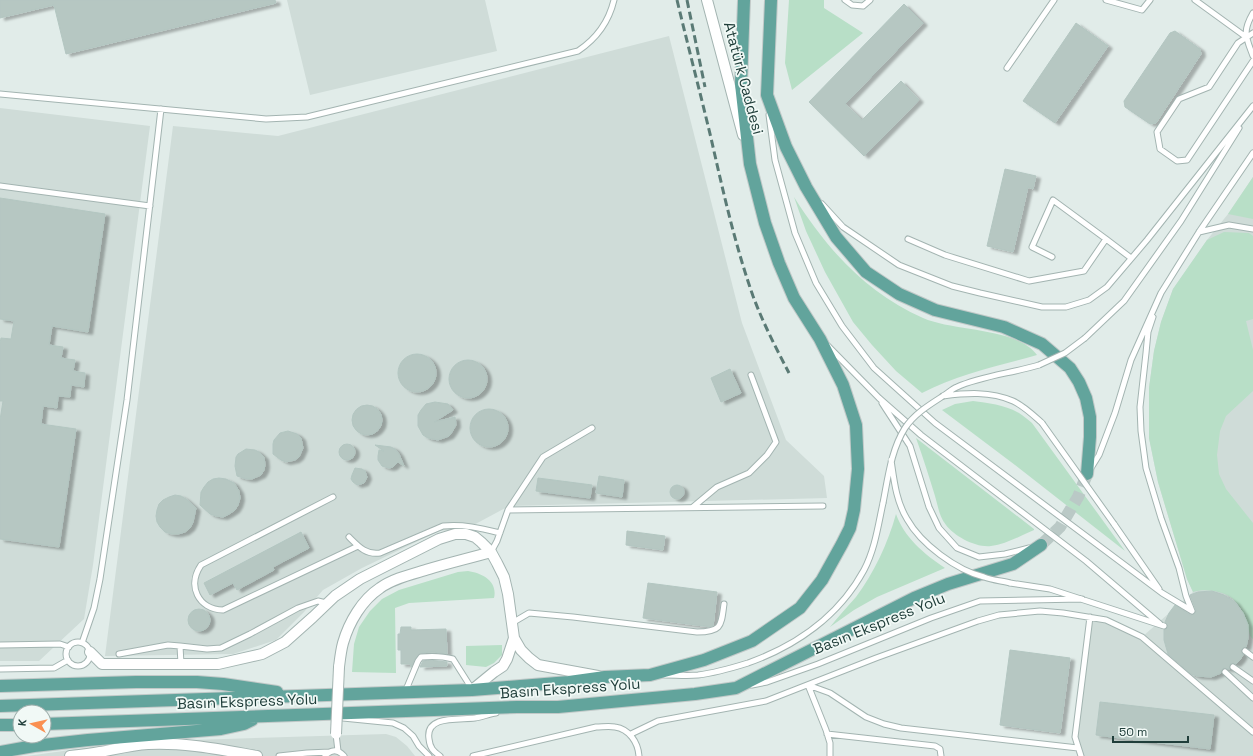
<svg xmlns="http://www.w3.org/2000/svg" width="1253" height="756" viewBox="0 0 1253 756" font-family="'Space Grotesk',sans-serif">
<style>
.built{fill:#cfdcd8}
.green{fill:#b8dfc7}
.building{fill:#b6c7c2;stroke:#b3c6c1;filter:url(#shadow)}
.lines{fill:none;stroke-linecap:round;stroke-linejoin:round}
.primary-tunnel{stroke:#bac9c6;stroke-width:12;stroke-dasharray:12 6;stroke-linecap:butt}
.service-casing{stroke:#a3b4b1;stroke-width:7}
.minor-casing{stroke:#a3b4b1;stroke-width:12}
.primary-casing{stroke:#c1c9c8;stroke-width:14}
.service{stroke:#fff;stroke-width:5}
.minor{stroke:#fff;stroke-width:10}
.primary{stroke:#62a49c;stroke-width:12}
.rail{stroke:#5a7a75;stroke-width:3;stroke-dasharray:8 4;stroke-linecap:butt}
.service-bridge-casing{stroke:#a3b4b1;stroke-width:7;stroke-linecap:butt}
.minor-bridge-casing{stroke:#a3b4b1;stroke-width:12;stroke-linecap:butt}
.service-bridge{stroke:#fff;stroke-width:5}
.minor-bridge{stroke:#fff;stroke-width:10}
.labels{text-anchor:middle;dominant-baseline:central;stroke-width:3.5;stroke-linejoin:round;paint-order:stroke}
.street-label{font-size:15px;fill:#203e3a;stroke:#f1f9f6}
</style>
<defs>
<filter id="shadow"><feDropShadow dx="4.5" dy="2.5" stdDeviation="1" flood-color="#0004"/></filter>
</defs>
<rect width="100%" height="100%" fill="#e1ece9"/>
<path class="built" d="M287,0h198l12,51 -187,44z
M669,36l73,287 44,117 38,36 3,22 -318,8 -41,22 -29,3 -77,37 -39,22 -19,22 -28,28 -43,14 -128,2 68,-530 105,10z
M0,108l150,18 -57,439 -9,54 -45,42h-39z
M1253,177v579h-172l-6,-19 15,-120 16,3 36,17 51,-45 -6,-13 -29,-97 -9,-44v-50l5,-37 7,-29 12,-33 34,-49 21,-26z
M386,734l10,3 11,9 8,10h-388l102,-14z"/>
<path class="green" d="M789,0h35v8l39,25 -71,57 -7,-27z
M1253,177v42l-25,-5z
M794,197c33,52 72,96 129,121 32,14 93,9 114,37 -39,11 -79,19 -115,38l-26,-22 -24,-26 -19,-23 -28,-50 -19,-41z
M1224,232l25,1 4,3v83l-7,2 7,29v41l-27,25 -6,15 -3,24 2,19 7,15 27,34v116l-3,-3c-2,-12 -8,-29 -17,-37 -9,-8 -29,-11 -40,-7l-6,-13 -29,-97 -9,-44v-50l5,-37 7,-29 12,-33 34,-49z
M973,401c15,2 32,4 46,12 5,3 9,7 13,10l93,128 -110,-86 -73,-55 13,-6z
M916,438l118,91v1c-14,6 -28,14 -43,16 -15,2 -37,-10 -45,-21 -7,-9 -8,-19 -11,-29 -6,-19 -12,-39 -19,-58z
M896,514c8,23 28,40 49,54l-68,29 -23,13 -24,17c8,-10 17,-20 26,-30 18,-24 32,-54 40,-83z
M468,571c14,2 30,10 26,27l-85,5 -14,5 1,65 -44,-1 2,-28 5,-17 11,-16 12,-12 17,-9 59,-18z
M502,645v10l-8,8 -8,4 -20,-2v-19z"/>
<path class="building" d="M0,0h275l1,3 -210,51 -12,-49 -54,13z
M904,4l19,19 -78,81 17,16 39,-39 18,19 -55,56 -55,-54z
M1076,23l32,23 -53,77 -32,-22z
M1175,31l25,18 1,5 -45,69 -6,1 -25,-17 -1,-6 46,-68z
M1005,169l31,7 -3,13 -5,-2 -15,65 -26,-6z
M0,198l105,16 -17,118 -36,-6 -3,19 14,2 -2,11 14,2 -2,11 12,2 -1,14 -13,-2 -1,12 -12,-1 -1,12 -14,-2 -2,18 35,5 -17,118 -59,-8v-119l3,-19h-3v-58l1,-5 10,1 3,-18 -14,-2z
M398 373a19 19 0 1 1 38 0a19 19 0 1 1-38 0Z
M449 379a19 19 0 1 1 38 0a19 19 0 1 1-38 0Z
M730,369l11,24 -20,9 -10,-24z
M435,402l13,2 5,6 -19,12 21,-5 1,8 -4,7 -3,4 -11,4 -10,-2 -5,-3 -5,-9v-11l3,-5 5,-6z
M352 420a15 15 0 1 1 30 0a15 15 0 1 1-30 0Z
M470 428a19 19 0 1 1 38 0a19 19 0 1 1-38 0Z
M288,431l9,3 4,4 2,10 -4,9 -4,3 -9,2 -5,-2 -8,-6v-10l1,-4 6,-7z
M339 452a8 8 0 1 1 16 0a8 8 0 1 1-16 0Z
M375,445l16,2 4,2 4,5 5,12 -6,-4 -5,5 -4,1 -7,-2 -4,-6v-4l1,-6 5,1z
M246,449l9,1 4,2 5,5 1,8 -1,5 -3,5 -9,4h-5l-10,-3 -2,-10 1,-9 2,-3z
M355,468l7,1 3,2 2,6 -3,6 -7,2 -4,-3 -2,-3 1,-4z
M599,476l25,4 -2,17 -26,-4z
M219,478l7,1 8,4 5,8 1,7 -2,7 -3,5 -6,4 -6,3 -7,-1 -6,-2 -10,-9 1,-13 3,-5 4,-5 5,-3z
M538,478l54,7 -2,13 -54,-7z
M670 492a7 7 0 1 1 14 0a7 7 0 1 1-14 0Z
M175,495l6,1 5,3 10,9 -3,14 -3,6 -5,4 -7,2h-6l-7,-2 -5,-5 -3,-5 -1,-6 1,-6 2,-6 4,-4 6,-3z
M627,531l38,5 -2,14 -37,-5z
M301,532l8,16 -36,19 1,3 -37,20 -4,-7 -23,12 -6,-12z
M648,583l69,9 -4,34 -2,1 -68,-9z
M1212,591l12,4 11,7 8,11 5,12v13l-2,9 -3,1 -2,2 2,5 -3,5 -4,4 -3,-1 -3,1v5l-7,-1 -2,3v2l-10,4 -14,-1 -6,-2 -23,-20 -4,-14v-10l2,-1 2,-2 -1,-3 -2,-2 4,-9 6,-8 15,10 5,-1 1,-4 -6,-15 8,-3z
M188 620a11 11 0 1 1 22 0a11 11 0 1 1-22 0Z
M401,627h10v3l35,-1 1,25 -14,-2 -13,1 -5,6 -4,8 -1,-3h-9v-14h-3v-16h2z
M1010,650l60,8 -10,75 -60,-8z
M429,660l18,2v4l-27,1 3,-6z
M1100,702l114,13 -4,34 -114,-14z"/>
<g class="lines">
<path class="primary-tunnel" d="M1041,545l19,-18 18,-30 9,-23"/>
<defs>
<path id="service" d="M845,0l7,5 11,1 7,-6
M1106,0l36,10 8,-10
M1195,0l51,37
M1253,13c-11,19 -7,24 0,43
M1253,33l-15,10 -29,44 -30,12 -22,33 3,17 17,12 10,-1 66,-99
M1007,68l47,-68
M0,94l266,25 41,-2 271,-66c18,-12 31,-30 36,-51
M769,115l6,45 20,73 21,50 26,43 32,42 61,55 227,170 30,18
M0,186l150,20
M822,204l21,23 56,38 53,21 28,7 62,14h24l23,-7 18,-13 40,-47 106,-134
M1199,232l30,-7 24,4
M908,239l37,16 84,26 55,-10 22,-32 25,19
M1052,257l-20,-10 21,-47 53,39
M1153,317l-5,15 -2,21 -6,54 1,24 5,37 15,50 18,50 7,28 6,15
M1085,338l39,-37 57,-80 58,-93
M828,346l51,52 42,37 165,126 74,63
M943,396c23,-3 47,-5 70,5 11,5 20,14 29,22
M943,396c5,-3 9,-7 14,-9 24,-11 56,-14 82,-22
M882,403l28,43 19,61 10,21 18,20 22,9 26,-3 24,-6
M1091,468l8,-13 16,-42 16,-53 30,-67 38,-61 54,-79
M333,497l-132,68c-14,21 -3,44 22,45l135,-64
M693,507l24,-20 32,-14 18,-18 9,-13 -25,-67
M508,510l315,-4
M1114,524l45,65
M349,537c10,10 17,18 31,16l63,-27c20,-2 37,2 57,7
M491,552l6,-11 11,-31 35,-53 49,-29
M1010,583l40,6 114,37
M512,623l17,-10 44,4 124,15c25,0 24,-6 27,-28
M66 654a12 12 0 1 1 24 0a12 12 0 1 1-24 0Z
M82,643l12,-35 6,-29 27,-179 34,-291
M0,645l60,-1 9,3
M180,646l1,18
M1245,651l8,6
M119,654l49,-9 12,1 27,3 14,-1 29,-14 48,-26 20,-7 8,2
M1233,667l20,14
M0,669l54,-1 14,-8
M1225,672l28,26
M665,675c11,0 22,1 33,0 17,-2 34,-7 50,-12 48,-17 91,-47 116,-93 11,-21 14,-44 19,-67
M752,685l15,-3 51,-18 113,-46 49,-17 102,-2
M808,685l22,8 36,24 18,7 17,4 177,20
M808,685l18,45 4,13v13
M405,692l13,-31 3,-4c11,-1 21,-1 32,2l19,30
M343,718l50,5 11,5 9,8 6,10 10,10
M336,734l2,17
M631,734l27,-13 108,-20 110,-43 102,-37 21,-6 41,-4 23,2 43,7 36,17 111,95
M827,734l108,12 5,3 1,7
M279,756l28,-3 23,-1
M325,756c6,-7 13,-7 19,0
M440,756c-7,-5 -10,-8 -11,-17 -4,-24 30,-19 46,-21 7,-1 14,-4 21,-5
M473,756l123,-29c6,0 13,-1 19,0 14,2 23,15 24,29
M1081,756l-6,-19 15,-120"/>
<path id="minor" d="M707,0l36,135
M90,652l12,12h116l44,-10 23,-12 28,-25 22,-21 25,-17 79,-40 16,-5h11l9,3 6,5 10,10 6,11 7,14 4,17 6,44 7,12 8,8 9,7 60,11
M339,667c1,-8 2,-17 4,-24 6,-21 19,-43 37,-55 14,-10 33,-14 49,-19 20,-6 41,-11 62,-17
M472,690l22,-18 9,-6 4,-7 7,-21
M70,756c10,-1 20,-2 30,-4 16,-3 32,-7 48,-8 36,-2 74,6 109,12"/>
<path id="primary" d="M771,0l-4,95 19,52 20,40 30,50 30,35 33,22 36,16 69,17 38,17 28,24 9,14 7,16 4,19v20l-3,37
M0,686l136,-4h61l26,2 54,8
M0,706l472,-16 97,-8 36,-5 45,-2 54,-15 48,-19 48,-33 22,-28 20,-36 8,-16 4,-18 4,-41 -2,-44 -13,-40 -23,-46 -26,-41 -15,-35 -14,-40 -15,-59 -9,-80 3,-84
M44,724l473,-17h41l137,-13 41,-6 178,-90 34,-14 65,-20 28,-19
M0,725h20
M0,752l34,-6 54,-6 133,-11 23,-5 8,-4"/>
</defs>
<use href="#service" class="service-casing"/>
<use href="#minor" class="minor-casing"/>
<use href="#primary" class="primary-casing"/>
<use href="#service" class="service"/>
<use href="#minor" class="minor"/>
<use href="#primary" class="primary"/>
<path class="rail" d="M677,0c11,46 23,92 34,138 12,53 24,107 42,158 10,27 23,52 36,77
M687,0l18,87"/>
<defs>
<path id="service-bridge" d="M1039,365l26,-12 20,-15
M1042,423l72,101
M891,460c3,20 5,41 16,59 14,25 49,51 77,58 8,3 18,4 26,6
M883,503c5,-25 8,-53 22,-75 9,-14 24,-23 38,-32"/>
<path id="minor-bridge" d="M336,734l3,-67"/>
</defs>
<use href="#service-bridge" class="service-bridge-casing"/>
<use href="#minor-bridge" class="minor-bridge-casing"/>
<use href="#service-bridge" class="service-bridge"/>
<use href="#minor-bridge" class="minor-bridge"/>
</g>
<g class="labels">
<g class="street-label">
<text transform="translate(744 78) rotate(75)">Atatürk Caddesi</text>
<text transform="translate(879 623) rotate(-22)">Basın Ekspress Yolu</text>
<text transform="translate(570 688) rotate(-4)">Basın Ekspress Yolu</text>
<text transform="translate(247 701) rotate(-2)">Basın Ekspress Yolu</text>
</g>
</g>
<g transform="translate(32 724) rotate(278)"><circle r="19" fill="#f1f9f6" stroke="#9daeab"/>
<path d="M0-3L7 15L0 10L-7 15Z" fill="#fa9051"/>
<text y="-6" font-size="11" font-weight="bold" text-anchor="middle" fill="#203e3a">K</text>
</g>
<path d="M1113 736v6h75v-6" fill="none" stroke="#203e3a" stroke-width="2"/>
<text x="1119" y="736" font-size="12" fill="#203e3a" stroke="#f1f9f6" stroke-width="3" paint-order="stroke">50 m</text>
</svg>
